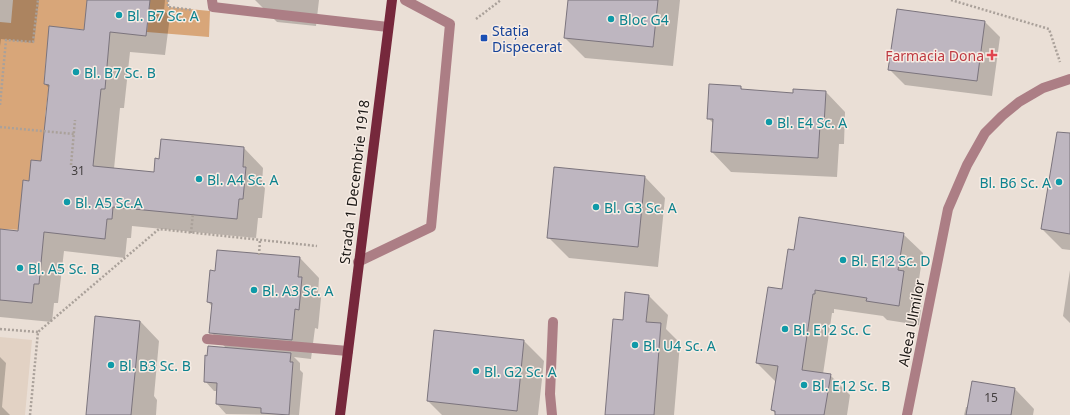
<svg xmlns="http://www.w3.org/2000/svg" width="1070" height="415" viewBox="0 0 1070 415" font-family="'Noto Sans',sans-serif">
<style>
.built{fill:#e2d2c4}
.green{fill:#d8a679}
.shadow{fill:#0003}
.building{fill:#beb6c0;stroke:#7b747d}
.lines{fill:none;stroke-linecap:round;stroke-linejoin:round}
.path{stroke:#aaa19a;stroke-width:2.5;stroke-dasharray:2 2;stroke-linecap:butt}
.service{stroke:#ac7e85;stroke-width:10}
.minor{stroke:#ac7e85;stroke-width:10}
.primary{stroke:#76283c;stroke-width:10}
.culture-dot{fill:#0f9aa8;stroke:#f7ece4;stroke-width:1.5}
.transit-dot{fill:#1a4fb4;stroke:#f7ece4;stroke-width:1.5}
.health-dot{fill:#e0444e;stroke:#f7ece4;stroke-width:1.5}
.labels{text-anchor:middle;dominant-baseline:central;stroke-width:3;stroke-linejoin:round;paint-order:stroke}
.number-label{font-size:12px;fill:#433f3f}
.culture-label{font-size:14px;fill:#0d838f;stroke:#f7ece4;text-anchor:start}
.transit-label{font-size:14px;fill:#164399;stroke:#f7ece4;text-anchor:start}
.health-label{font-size:14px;fill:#be3a42;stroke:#f7ece4;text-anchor:end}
.street-label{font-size:14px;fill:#1a1714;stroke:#f7ece4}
</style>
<rect width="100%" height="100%" fill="#eadfd6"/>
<path class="built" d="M0,337l32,3 -7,75h-25z"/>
<path class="green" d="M13,0h74l1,30 -33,-3 -9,32 -2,25 5,1 -4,32 30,3 -46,61 -5,-1 -1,50 -23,-1v-207l11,1z
M150,0h18v7l42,4 -1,26 -62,-5z"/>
<path class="shadow" d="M0,0h39l-5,43 -33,-4 -1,7z
M88,0h77l-1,11 6,5 -5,39 -35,-3 -6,56h-4l-6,61 40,4 6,-13 84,-12 19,20 -1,17 3,3 -3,30h-4l-2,20 -124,-12 -1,12h-4l-2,20 -61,-7 -6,52h-4l-2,19 -52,-5v-88l19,2 11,-49 12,-20 7,-74 -4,-4 40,-53z
M255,0h64l-3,26 -39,-4z
M569,0h111l-7,66 -88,-8 -20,-20z
M985,22l15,15 -8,59 -87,-11 -15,-15z
M740,87l3,3 51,4 32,-2 19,20 -1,32h-5l-2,33 -106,-5 -19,-20 2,-28 -6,-6z
M1070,136v114l-8,-1 -20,-20z
M645,177l20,21 -7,69 -89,-9 -21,-21z
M903,234l20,19 -5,33 5,6 -4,33 -32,-5 -4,-4 -49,-7v4h-2l-9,61 7,1 20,20 -3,20h-71v-1l-4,-4 5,-27 -20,-20 38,-111z
M300,258l19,20 -1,16 3,4 -3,31 -3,-1 -4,31 -17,-2 6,6v7l3,3 -4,42 -73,-1 -9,-10v-13h-3l-9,-10 21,-33 -15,-16 2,-25 -5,-5 8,-30z
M1070,270v53l-7,-7z
M649,296l19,19 -2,14 14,14 -6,72h-68l18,-94z
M140,321l19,20 -5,55 3,4 -1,15h-69z
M524,341l20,20 -6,54h-96l-14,-14z
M0,357l6,6 -4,44 8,8h-10z
M1015,389l19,20 -1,6h-69l2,-8h2z"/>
<path class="building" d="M87,0h63l-4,36 -36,-4 -5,57h-4l-8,77 61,6 1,-14 4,1 2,-20 83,8 -1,20h3l-3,32h-4l-2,20 -124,-12 -1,12h-5l-2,20 -61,-7 -5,52h-5l-2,19 -32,-3v-71l18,2 5,-51 6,1 2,-21 10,1 8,-76 -5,-1 5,-58 35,4z
M568,0h90l-5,47 -89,-9z
M897,9l88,12 -8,60 -89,-11z
M709,84l32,2v3l52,4v-4l33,2 -2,34h-4l-2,33 -107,-6 2,-33h-6z
M1057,132l13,1v101l-29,-5z
M554,167l91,9 -7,71 -91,-9z
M799,217l105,16 -6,37 6,1 -5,35 -33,-5 1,-3 -52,-8v4h-2l-11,76 29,4 -7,41h-49v-4l-4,-1 7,-44 -22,-3 12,-76 14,2 6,-40 6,1z
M217,250l83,7 -2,20h4l-3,33 -4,-1 -3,31 -83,-7 3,-30 -5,-1 3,-32 5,1z
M625,292l24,3 -3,27 15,1 -7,92h-49l8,-96 10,1z
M95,316l45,5 -9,94h-45z
M434,330l90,10 -7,71 -90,-10z
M208,346l83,7 -1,9h3l-4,53 -28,-2v-5l-45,-4 1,-21 -13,-1 1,-27 2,1z
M972,381l43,7 -4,27h-45z"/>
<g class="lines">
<path class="path" d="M168,0v7l25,3
M951,0l98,29 11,33
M476,19l25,-19
M0,105l6,-65 27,2 5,-42
M0,127l74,7
M71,165l4,-45
M191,233l2,-20
M259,255l1,-15
M0,329l38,3
M30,415l8,-83 121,-103 158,17"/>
<path class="service" d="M212,0l1,7 175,20
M358,262l73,-35 19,-203 -45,-24
M207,339l141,12
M552,415l-2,-21 3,-72"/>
<path class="minor" d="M907,415l41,-206 19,-44 18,-32 17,-17 17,-14 24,-14 27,-9"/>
<path class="primary" d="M340,415l52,-415"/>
</g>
<g class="culture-dot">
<circle cx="119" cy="15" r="4"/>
<circle cx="611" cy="19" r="4"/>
<circle cx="76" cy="72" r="4"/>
<circle cx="769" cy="122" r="4"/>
<circle cx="199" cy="179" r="4"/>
<circle cx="1059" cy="182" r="4"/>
<circle cx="67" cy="202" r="4"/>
<circle cx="596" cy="207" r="4"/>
<circle cx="843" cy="260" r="4"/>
<circle cx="20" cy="268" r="4"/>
<circle cx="254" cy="290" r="4"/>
<circle cx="785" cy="329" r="4"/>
<circle cx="635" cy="345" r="4"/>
<circle cx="111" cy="365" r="4"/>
<circle cx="476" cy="371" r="4"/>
<circle cx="804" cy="385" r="4"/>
</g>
<rect class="transit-dot" x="480" y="34" width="8" height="8" rx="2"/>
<path class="health-dot" d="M990 49h4v4h4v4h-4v4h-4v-4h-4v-4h4z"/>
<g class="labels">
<g class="number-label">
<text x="78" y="170">31</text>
<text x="991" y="397">15</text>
</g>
<g class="culture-label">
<text x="127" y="15">Bl. B7 Sc. A</text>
<text x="619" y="19">Bloc G4</text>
<text x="84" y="72">Bl. B7 Sc. B</text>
<text x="777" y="122">Bl. E4 Sc. A</text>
<text x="207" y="179">Bl. A4 Sc. A</text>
<text x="1051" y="182" text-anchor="end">Bl. B6 Sc. A</text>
<text x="75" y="202">Bl. A5 Sc.A</text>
<text x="604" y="207">Bl. G3 Sc. A</text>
<text x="851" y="260">Bl. E12 Sc. D</text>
<text x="28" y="268">Bl. A5 Sc. B</text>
<text x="262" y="290">Bl. A3 Sc. A</text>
<text x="793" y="329">Bl. E12 Sc. C</text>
<text x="643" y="345">Bl. U4 Sc. A</text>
<text x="119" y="365">Bl. B3 Sc. B</text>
<text x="484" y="371">Bl. G2 Sc. A</text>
<text x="812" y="385">Bl. E12 Sc. B</text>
</g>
<g class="transit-label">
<text x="492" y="30">Stația<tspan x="492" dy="16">Dispecerat</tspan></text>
</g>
<g class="health-label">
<text x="984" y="55">Farmacia Dona</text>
</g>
<g class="street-label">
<text transform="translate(354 182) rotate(-83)">Strada 1 Decembrie 1918</text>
<text transform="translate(911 323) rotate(-79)">Aleea Ulmilor</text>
</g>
</g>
</svg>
